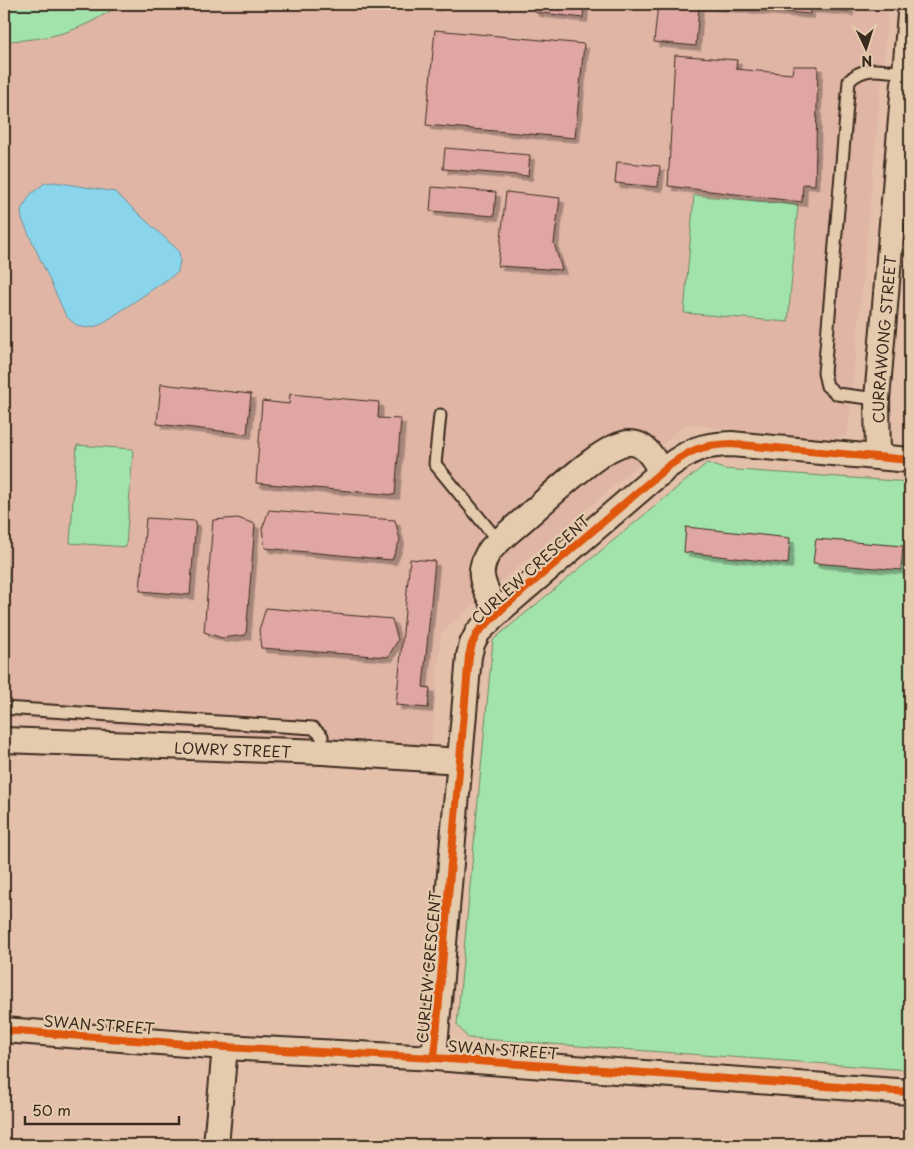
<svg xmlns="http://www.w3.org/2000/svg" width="914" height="1149" viewBox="0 0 914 1149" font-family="'Playpen Sans',sans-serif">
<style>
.built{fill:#e0b5a5}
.green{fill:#a2e2ab;stroke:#6e8664}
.water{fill:#8bd5ec;stroke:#6b919a}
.building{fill:#e0a6a3;stroke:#3b2a1e;filter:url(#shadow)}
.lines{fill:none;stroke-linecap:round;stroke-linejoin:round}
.service-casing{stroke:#3b2a1e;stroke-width:15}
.minor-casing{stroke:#3b2a1e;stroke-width:28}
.service{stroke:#e5cbad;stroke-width:11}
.minor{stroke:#e5cbad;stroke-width:24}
.cycleway-casing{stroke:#e5cbad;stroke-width:11}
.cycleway{stroke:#df570d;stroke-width:8}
.labels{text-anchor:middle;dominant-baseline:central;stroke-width:4.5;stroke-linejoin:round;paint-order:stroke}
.street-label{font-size:15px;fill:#3b2a1e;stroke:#e5cbad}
</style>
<defs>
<filter id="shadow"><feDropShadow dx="4.5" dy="4.5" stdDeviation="0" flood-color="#0004"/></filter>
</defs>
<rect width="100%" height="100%" fill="#e4c0aa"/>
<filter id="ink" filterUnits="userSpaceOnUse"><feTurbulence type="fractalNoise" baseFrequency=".02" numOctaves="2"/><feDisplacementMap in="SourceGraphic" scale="10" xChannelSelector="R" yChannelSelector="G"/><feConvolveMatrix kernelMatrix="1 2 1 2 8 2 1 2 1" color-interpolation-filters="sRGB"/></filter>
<g filter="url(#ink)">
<path class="built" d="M4,4h885l-41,430 -17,7 -145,-17 -245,209 -10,114 -427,-29z"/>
<path class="green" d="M4,4h116c-37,27 -70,36 -116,37z
M694,195l104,10 -10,117 -104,-9z
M77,445l56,4 -7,98 -56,-4z
M707,463l17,6 186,13v588l-442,-32 -11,-13 36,-385z
M4,549c5,25 8,44 0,69z"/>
<path class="water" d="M55,182l60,10 64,59 1,9 -2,12 -78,53c-18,5 -21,3 -34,-9l-44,-97 -1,-9 10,-16 14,-11z"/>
<path class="building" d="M415,4h23l-1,2z
M528,4h56l-1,14 -48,-6z
M658,4h191v7l-39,-3v6l-111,-9 -3,41 -42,-4z
M435,30l149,14 -9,94 -149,-13z
M675,55l62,5 -1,9 56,5 1,-8h25l-3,119 -12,-1 -1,18 -134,-16z
M445,148l85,7 -2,21 -85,-7z
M617,162l43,4 -2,21 -43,-4z
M432,187l64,5 -2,24 -64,-5z
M506,192l54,6 -6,45 8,27 -64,-4z
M161,384l90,10 -4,40 -90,-10z
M290,394l89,8 -1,16 23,1 -6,76 -139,-12 6,-82 27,3z
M269,510l126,10 5,20 -8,20 -127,-12 -3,-19z
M146,518l50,3 -6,74 -50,-4z
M238,518l17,6 -9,111 -24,3 -18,-6 9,-112z
M686,527l104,11 -2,26 -104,-12z
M816,539l87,7 -2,24 -88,-7z
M410,559l25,2 -12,126 7,1 -2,20 -32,-3z
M266,608l126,11 6,21 -10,17 -127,-9 -2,-18z"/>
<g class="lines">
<defs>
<path id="service" d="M877,399l-40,-5 -10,-8 -3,-13 25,-292c16,-17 35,-10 56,-8
M440,415l-5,49 64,78
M4,708l309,20 9,8 1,16"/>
<g id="minor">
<path id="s1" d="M878,457l-1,-58 33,-385"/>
<path d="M498,613c-6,-12 -18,-29 -16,-43 1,-7 5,-16 9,-21 12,-13 27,-24 40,-36 20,-17 74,-71 99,-70 16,0 25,17 31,30"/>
<path id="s2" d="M4,740l319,12 137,9"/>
<path d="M4,1030l221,17 209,11 476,34"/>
<path d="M434,1058l35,-402 3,-12 6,-12 27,-26 162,-139c24,-17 33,-22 64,-23l179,16"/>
<path d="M216,1145l9,-98"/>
</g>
</defs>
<use href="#service" class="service-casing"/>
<use href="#minor" class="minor-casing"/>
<use href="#service" class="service"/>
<use href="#minor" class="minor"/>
<defs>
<path id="cycleway" d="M4,1030l221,17 209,11 476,34
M434,1058l35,-402 3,-12 6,-12 27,-26 162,-139c24,-17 33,-22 64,-23l179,16"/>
</defs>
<use href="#cycleway" class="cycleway-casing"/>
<use href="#cycleway" class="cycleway"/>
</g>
</g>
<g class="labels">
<g class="street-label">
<text stroke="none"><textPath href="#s1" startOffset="118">CURRAWONG STREET</textPath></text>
<text transform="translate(530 569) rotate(-42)">CURLEW CRESCENT</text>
<text stroke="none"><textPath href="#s2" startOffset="229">LOWRY STREET</textPath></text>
<text transform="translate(428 967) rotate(-85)">CURLEW CRESCENT</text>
<text transform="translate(99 1024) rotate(4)">SWAN STREET</text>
<text transform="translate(503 1049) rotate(4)">SWAN STREET</text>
</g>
</g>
<rect width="914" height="1149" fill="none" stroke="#e5cbad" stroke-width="20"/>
<rect x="10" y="10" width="894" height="1129" fill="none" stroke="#3b2a1e" stroke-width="2" filter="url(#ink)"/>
<g transform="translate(866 48) rotate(176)" stroke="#e5cbad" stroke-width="4" paint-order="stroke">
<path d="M0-4L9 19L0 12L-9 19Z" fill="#3b2a1e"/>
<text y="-8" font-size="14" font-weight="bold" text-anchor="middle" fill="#3b2a1e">N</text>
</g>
<path d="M25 1116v8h154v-8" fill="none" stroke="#3b2a1e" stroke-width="2.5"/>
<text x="32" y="1116" font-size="15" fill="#3b2a1e" stroke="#e5cbad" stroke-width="4" paint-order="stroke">50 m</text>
</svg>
